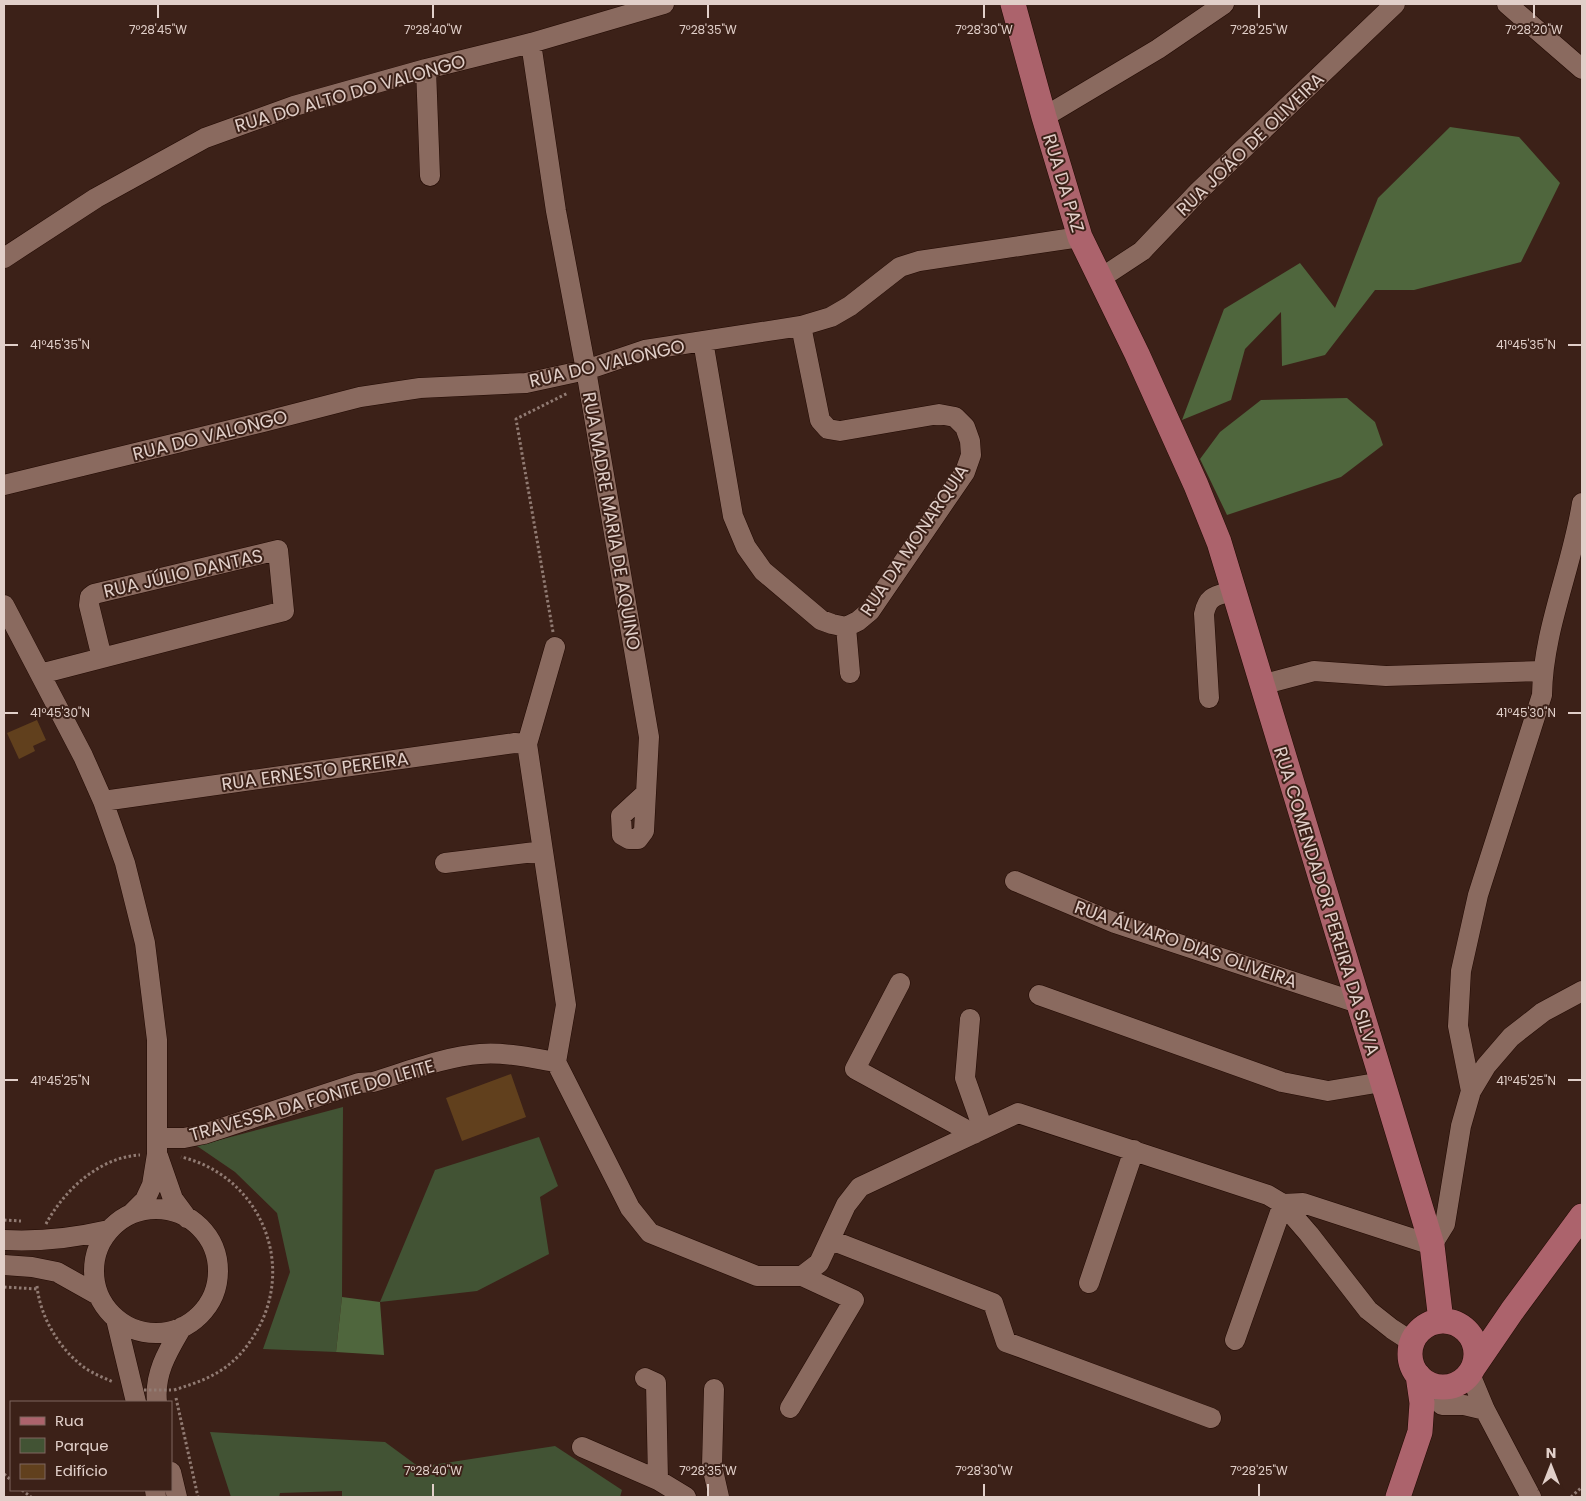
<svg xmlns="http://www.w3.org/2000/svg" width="1586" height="1501" viewBox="0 0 1586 1501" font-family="Poppins,sans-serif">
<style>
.green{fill:#425334}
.forest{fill:#4f663d}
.building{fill:#61401d}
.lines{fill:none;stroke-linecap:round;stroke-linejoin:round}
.minor-casing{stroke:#220a03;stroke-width:21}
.major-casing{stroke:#220a03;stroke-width:26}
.path{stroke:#917b73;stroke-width:3;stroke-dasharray:2.5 2.5;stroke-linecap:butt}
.minor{stroke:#8a6a5f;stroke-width:20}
.major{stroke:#ac636c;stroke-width:25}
.path-bridge{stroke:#917b73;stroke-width:3;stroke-dasharray:2.5 2.5;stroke-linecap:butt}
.ticks{fill:none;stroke:#e1cfc9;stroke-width:2}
.labels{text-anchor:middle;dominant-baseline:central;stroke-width:4;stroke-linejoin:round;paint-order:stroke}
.street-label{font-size:18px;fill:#e1cfc9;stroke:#3c2118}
.ticks-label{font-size:12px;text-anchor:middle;fill:#e1cfc9;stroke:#3c2118;stroke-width:4;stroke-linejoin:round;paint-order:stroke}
</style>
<rect width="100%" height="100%" fill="#3c2118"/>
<path class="green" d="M343,1107l-1,190 -6,55 -73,-3 27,-77 -13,-59 -42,-41 -38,-26z
M539,1137l19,49 -18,11 9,57 -72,37 -97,11 55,-132z
M210,1432l175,10 34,25 136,-21 67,44 -2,7h-278v-6l-62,2 -1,4h-48z"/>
<path class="forest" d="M1450,127l69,10 41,46 -39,79 -107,28h-39l-50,65 -43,11 -1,-54 -36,37 -14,51 -49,20 42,-111 76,-46 35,45 43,-110z
M1347,398l28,24 8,23 -42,32 -114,38 -27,-56 20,-27 41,-32z
M342,1297l38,5 4,53 -48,-3z"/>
<path class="building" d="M37,720l9,20 -13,6 2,5 -16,8 -12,-26z
M511,1074l15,43 -64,24 -16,-43z"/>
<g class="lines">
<defs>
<path id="minor" d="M1507,4l75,65
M531,43l25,168 30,159 63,367 -3,56
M426,69l4,107
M1044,117l114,-68 66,-45
M4,258l92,-60 109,-60 89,-32 132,-37 105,-26 133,-39
M1101,278l41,-27 57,-60 196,-187
M801,326l19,94 8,9 12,2 99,-17 16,3 10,10 5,14 1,14 -6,17 -95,139 -12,10 -12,6
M703,341l30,175 13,31 17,24 58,49 11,4 14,3
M4,485l259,-63 97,-25 60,-9 106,-5 60,-13 59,-20 156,-24 30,-9 19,-11 50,-39 19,-6 161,-24
M4,605l79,151 20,45 22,62 20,80 12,97v114l-5,31 -7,15 -14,14
M846,627l4,46
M555,647l-28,97 39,261 -10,57
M40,674l244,-63 -6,-61 -184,44 -4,3 -1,8 13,53
M1261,685l53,-14 72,5 156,-5
M1209,698l-5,-84c4,-19 12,-18 29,-23
M646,793l-2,38 -6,8h-9l-7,-4 -1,-19z
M103,801l412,-58 12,1
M445,863l98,-12
M1015,881l100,42 243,80
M900,983l-45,86 119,65
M1039,995l243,87 46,9 54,-9
M970,1019l-5,59 18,51
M556,1062l74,146 20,25 107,43h45l17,-13 27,-58 14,-18 158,-74 250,82 15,9 26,30 59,76 24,19 20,13
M1471,1091l-13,-65 3,-55 17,-76 64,-200c1,-66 30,-127 40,-192
M157,1138h27l20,-4 155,-51 14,-1c33,-10 74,-26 107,-28 26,-2 52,4 76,8
M158,1156l15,43 14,19
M94 1271a62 62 0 1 1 124 0a62 62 0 1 1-124 0Z
M4,1240c36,2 70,-2 105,-10
M831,1240l162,63 13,39 205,76
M4,1265l28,2 25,5 41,23
M1089,1283l45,-133
M116,1319l20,83
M1235,1340l48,-136 20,-1 129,42 13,-21 16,-98 10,-35 15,-25 25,-29 32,-25 39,-21
M1470,1374l15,36 46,87
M645,1378l11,5 2,97
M714,1389l-2,77 7,31
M157,1402c-3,-29 11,-51 25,-75
M1442,1405h22l21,5
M790,1408l64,-108 -52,-24
M582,1447l76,33 28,17
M171,1472l6,25
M155,1490l1,7"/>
<path id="major" d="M1013,4l31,113 36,120 57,117 59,131 23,57 213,703 9,76
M1410 1354a33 33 0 1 1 66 0a33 33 0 1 1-66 0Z
M1473,1368l39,-57 70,-95
M1398,1497l22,-65 2,-29 -4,-28"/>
</defs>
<use href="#minor" class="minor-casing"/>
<use href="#major" class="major-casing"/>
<path class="path" d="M553,632l-37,-213 52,-26
M4,1220l17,1
M46,1224c18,-34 54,-67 94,-69
M37,1286c3,31 23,64 48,82 9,6 19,10 28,14
M4,1287l33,2
M174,1390c22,-7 41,-13 58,-28 12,-10 22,-25 29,-39 33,-69 -7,-149 -80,-166
M176,1398l22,99
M4,1474l7,6
M22,1490l9,7
M1571,1497l11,-10"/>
<use href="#minor" class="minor"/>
<use href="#major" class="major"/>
<path class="path-bridge" d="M144,1390h27"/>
</g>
<path class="ticks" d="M158,5v13M433,5v13M708,5v13M984,5v13M1259,5v13M1534,5v13M5,345h13M1568,345h13M5,713h13M1568,713h13M5,1080h13M1568,1080h13M433,1484v12M708,1484v12M984,1484v12M1259,1484v12"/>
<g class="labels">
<g class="street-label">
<text transform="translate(350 93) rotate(-16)">RUA DO ALTO DO VALONGO</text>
<text transform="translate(1250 144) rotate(-44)">RUA JOÃO DE OLIVEIRA</text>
<text transform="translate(1064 183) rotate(73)">RUA DA PAZ</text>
<text transform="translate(607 363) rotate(-13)">RUA DO VALONGO</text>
<text transform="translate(210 435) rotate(-14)">RUA DO VALONGO</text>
<text transform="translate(612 521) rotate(80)">RUA MADRE MARIA DE AQUINO</text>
<text transform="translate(914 540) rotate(-56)">RUA DA MONARQUIA</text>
<text transform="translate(183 573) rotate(-13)">RUA JÚLIO DANTAS</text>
<text transform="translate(315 771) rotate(-8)">RUA ERNESTO PEREIRA</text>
<text transform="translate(1327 901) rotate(73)">RUA COMENDADOR PEREIRA DA SILVA</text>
<text transform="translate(1186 944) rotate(19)">RUA ÁLVARO DIAS OLIVEIRA</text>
<text transform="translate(312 1100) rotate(-16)">TRAVESSA DA FONTE DO LEITE</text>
</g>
</g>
<g class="ticks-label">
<text x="158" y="34">7°28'45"W</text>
<text x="433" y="34">7°28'40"W</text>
<text x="708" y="34">7°28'35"W</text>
<text x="984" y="34">7°28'30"W</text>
<text x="1259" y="34">7°28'25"W</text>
<text x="1534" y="34">7°28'20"W</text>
<text x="60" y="349">41°45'35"N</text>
<text x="1526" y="349">41°45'35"N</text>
<text x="60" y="717">41°45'30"N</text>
<text x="1526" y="717">41°45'30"N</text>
<text x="60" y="1085">41°45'25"N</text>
<text x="1526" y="1085">41°45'25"N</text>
<text x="433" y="1475">7°28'40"W</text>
<text x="708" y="1475">7°28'35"W</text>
<text x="984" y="1475">7°28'30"W</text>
<text x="1259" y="1475">7°28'25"W</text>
</g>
<rect width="1586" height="1501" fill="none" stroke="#e1cfc9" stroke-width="10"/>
<rect x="10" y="1401" width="162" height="90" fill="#3c2118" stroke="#7e675f"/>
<rect x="20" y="1417" width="25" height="8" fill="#ac636c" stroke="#7e675f"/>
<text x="55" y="1426" font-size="15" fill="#e1cfc9">Rua</text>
<rect x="20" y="1438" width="25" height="15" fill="#425334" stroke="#7e675f"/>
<text x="55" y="1451" font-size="15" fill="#e1cfc9">Parque</text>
<rect x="20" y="1464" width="25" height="15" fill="#61401d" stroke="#7e675f"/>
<text x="55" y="1476" font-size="15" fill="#e1cfc9">Edifício</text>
<g transform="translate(1551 1466)" stroke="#3c2118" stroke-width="4" paint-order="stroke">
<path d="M0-4L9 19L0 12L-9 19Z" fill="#e1cfc9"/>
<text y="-8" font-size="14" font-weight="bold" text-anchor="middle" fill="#e1cfc9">N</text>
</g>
</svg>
